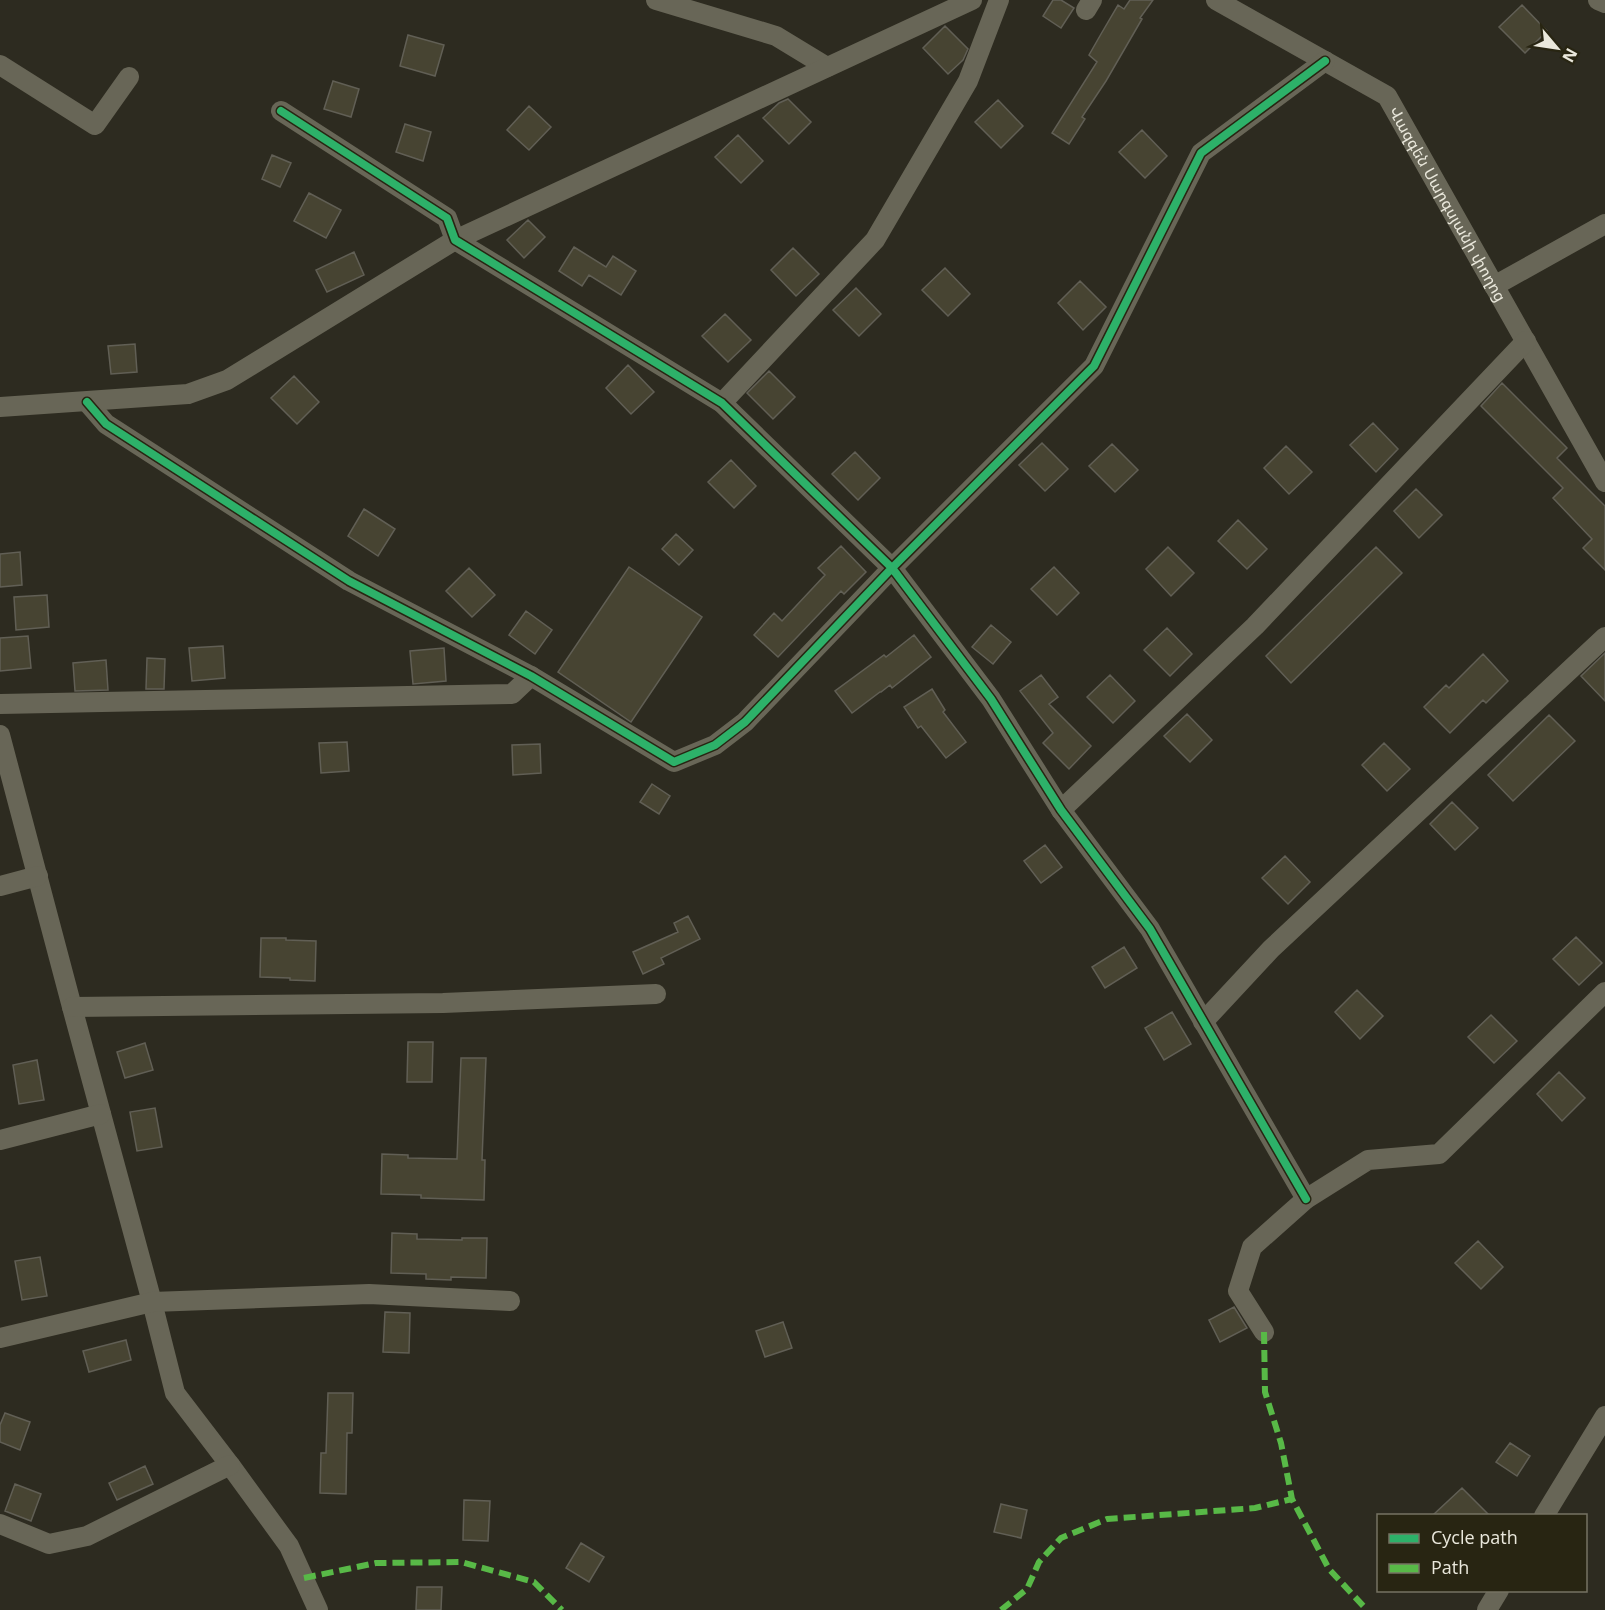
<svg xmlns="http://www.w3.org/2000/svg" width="1605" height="1610" viewBox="0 0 1605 1610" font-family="'Open Sans','Noto Sans Armenian',sans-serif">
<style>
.building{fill:#474432;stroke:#615f55;stroke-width:1.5}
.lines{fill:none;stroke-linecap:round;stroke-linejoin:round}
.minor{stroke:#686657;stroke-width:20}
.quiet{stroke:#58b947;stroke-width:6;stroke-dasharray:12 6;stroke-linecap:butt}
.cycleway-casing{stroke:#282512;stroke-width:11}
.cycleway{stroke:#2db169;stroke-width:8}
.labels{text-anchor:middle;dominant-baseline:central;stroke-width:5;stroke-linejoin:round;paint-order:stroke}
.street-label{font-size:16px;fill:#eae8dc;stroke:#282512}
</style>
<rect width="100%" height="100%" fill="#2d2b20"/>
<path class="building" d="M1053,0h8l13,8 -13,20 -18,-12z
M1130,0h23l-13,18 2,1 -36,62 -24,36 3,2 -16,25 -17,-11 45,-71 -8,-7 12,-21 17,-29 6,4z
M1522,5l25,26 -22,22 -26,-26z
M945,26l23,23 -5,11 -15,14 -25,-26z
M408,35l36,10 -9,31 -35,-10z
M333,81l26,8 -8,28 -27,-8z
M788,99l23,23 -22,22 -26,-26 16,-15z
M998,100l25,26 -22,22 -26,-26z
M529,106l22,21 -22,23 -22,-20z
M405,124l26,8 -8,29 -27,-9z
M1142,130l25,26 -22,22 -26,-26z
M738,135l25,26 -22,22 -26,-26z
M272,155l19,8 -11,24 -18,-8z
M309,193l32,17 -15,28 -32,-17z
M528,220l17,17 -21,21 -17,-18z
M574,247l32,20 7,-11 23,15 -15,24 -32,-20 -7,11 -23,-15z
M793,248l26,26 -23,22 -25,-26z
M354,252l10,23 -37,17 -11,-22z
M945,268l25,26 -22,22 -26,-26z
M1080,281l26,26 -23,23 -25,-27z
M856,288l25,26 -22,22 -26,-26z
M725,314l26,26 -23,22 -26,-26z
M135,344l2,28 -26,2 -3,-28z
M628,365l26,27 -23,22 -25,-26z
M769,371l26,26 -22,22 -26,-26z
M294,376l25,26 -22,22 -26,-26z
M1502,383l65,65 -10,10 48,48v64l-22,-22 9,-9 -39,-41 10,-10 -82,-82z
M1373,423l25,26 -22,23 -26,-27z
M1042,443l26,26 -23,22 -26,-26z
M1112,444l26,26 -23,22 -26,-26z
M1286,446l26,26 -23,22 -25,-26z
M855,452l25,26 -22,22 -26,-26z
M731,460l25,26 -22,22 -26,-26z
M1416,489l26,26 -23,23 -25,-27z
M364,509l31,20 -17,27 -30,-20z
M1238,520l29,29 -20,20 -29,-28z
M676,534l17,16 -14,15 -17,-16z
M841,546l25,26 -22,22 -3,-3 -63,66 -24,-22 20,-22 8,8 43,-46 -7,-7z
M1168,547l26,26 -23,23 -25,-27z
M1376,547l26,26 -111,110 -25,-27z
M20,552l2,33 -22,2v-33z
M629,567l73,50 -71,105 -73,-50z
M1054,567l25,26 -22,22 -26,-26z
M469,568l26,27 -23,22 -26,-26z
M47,595l2,32 -33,3 -2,-33z
M526,611l26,19 -17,24 -26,-19z
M991,625l20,17 -18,22 -21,-17z
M1167,628l25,26 -22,22 -26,-26z
M914,635l17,22 -39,31 -2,-3 -9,7h-1l-28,21 -17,-22 49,-36 2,2z
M28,636l3,32 -31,3v-33z
M223,646l2,32 -33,3 -3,-33z
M444,648l2,33 -33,3 -3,-33z
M1605,653v48l-24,-25z
M1483,654l25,27 -22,22 -3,-3 -33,33 -26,-26 22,-22 3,3z
M147,658l18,1 -1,30h-18z
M106,660l2,30 -33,1 -2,-28z
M1041,675l17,22 -9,7 42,42 -22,23 -26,-26 10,-10 -33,-42z
M1110,675l25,26 -22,22 -26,-26z
M932,689l13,21 -2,2 23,30 -20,16 -25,-32 -3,2 -14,-21z
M1187,714l25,26 -22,22 -26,-26z
M1549,715l26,26 -62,60 -25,-26z
M347,742l2,29 -28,2 -2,-30z
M1384,743l26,26 -23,22 -25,-26z
M540,744l1,29 -28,2 -1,-30z
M652,784l18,12 -11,18 -19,-12z
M1452,802l26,26 -23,22 -25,-26z
M1045,845l17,22 -21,16 -17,-22z
M1285,856l25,26 -22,22 -26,-26z
M688,916l12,23 -39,19 3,6 -21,10 -10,-22 45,-20 -4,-9z
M1576,937l26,26 -23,22 -26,-26z
M261,938h25v2l30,1 -1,40 -25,-1v-2l-30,-1z
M1124,947l13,21 -32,20 -13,-21z
M1357,990l26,26 -23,23 -25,-27z
M1172,1012l19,32 -27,16 -19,-32z
M1491,1015l26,26 -23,22 -26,-26z
M408,1042h25l-1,40h-25z
M145,1043l8,27 -28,8 -8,-26z
M461,1058h25l-4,102h3l-1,40 -63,-2v-3l-40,-1 1,-40 26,1v3l49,1z
M37,1060l7,40 -25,4 -6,-39z
M1559,1072l26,26 -23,23 -25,-27z
M155,1108l7,39 -25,4 -7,-39z
M392,1233l25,1v5l45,1v-2h25l-1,40 -35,-1v3l-25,-1v-5l-35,-1z
M1478,1241l25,26 -22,22 -26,-26z
M40,1257l7,39 -25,4 -7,-39z
M1234,1307l13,21 -27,14 -11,-22z
M385,1312l25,1 -1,40 -26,-1z
M783,1322l9,26 -27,9 -9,-26z
M126,1340l5,20 -42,12 -6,-21z
M328,1393h25l-1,40h-5l-1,61 -26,-1 1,-40h5z
M5,1413l25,9 -10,28 -20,-8v-17z
M1510,1443l20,13 -13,20 -21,-14z
M145,1466l8,18 -36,16 -8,-17z
M15,1484l26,10 -10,27 -26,-10z
M1462,1488l27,27h-56z
M464,1500l26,1 -2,40 -25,-1z
M1001,1504l26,6 -6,28 -27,-6z
M581,1543l23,14 -15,25 -23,-14z
M417,1587h25l-1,23h-25z"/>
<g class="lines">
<g class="minor">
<path d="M656,0l120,36 51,31"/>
<path id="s1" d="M1216,0l171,96 218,386"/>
<path d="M1598,0l7,3"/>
<path d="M1086,10l6,-10"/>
<path d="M0,65l95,60 34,-48"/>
<path d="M281,111l166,107 8,22 267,163 170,165 99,131 70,111 89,119 156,270"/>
<path d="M1494,286l111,-62"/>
<path d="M87,402l19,22 243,157 182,95 143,86 41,-17 30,-23 147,-154 202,-202 107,-213 124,-92"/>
<path d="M722,403l153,-163 93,-159 31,-81"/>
<path d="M0,407l188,-13 39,-14 228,-140 517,-240"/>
<path d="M0,704l512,-10 19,-18"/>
<path d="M0,735l72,272 80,295 23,91 55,72 59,81 29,64"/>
<path d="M1061,810l194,-184 271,-285"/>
<path d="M0,886l38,-10"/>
<path d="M72,1007l371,-4 213,-9"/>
<path d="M1203,1022l68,-73 334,-312"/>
<path d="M0,1140l101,-26"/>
<path d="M1264,1332l-26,-41 14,-44 54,-48 62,-39 71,-6 166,-162"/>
<path d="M0,1338l152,-36 217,-8 141,7"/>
<path d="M1544,1516l61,-100"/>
<path d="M0,1524l49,20 38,-8 143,-71"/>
<path d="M1487,1610l12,-20"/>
</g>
<path class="quiet" d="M1264,1332l1,60 16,51 11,56 37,70 38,41
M304,1578l72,-15 85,-1 73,20 28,28
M1001,1610l26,-21 12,-27 22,-24 46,-19 148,-11 37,-9"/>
<defs>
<path id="cycleway" d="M281,111l166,107 8,22 267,163 170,165 99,131 70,111 89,119 156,270
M87,402l19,22 243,157 182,95 143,86 41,-17 30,-23 147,-154 202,-202 107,-213 124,-92"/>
</defs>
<use href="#cycleway" class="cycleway-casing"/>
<use href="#cycleway" class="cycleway"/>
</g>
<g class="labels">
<g class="street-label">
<text stroke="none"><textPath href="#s1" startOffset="320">Վազգեն Սարգսյանի փողոց</textPath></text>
</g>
</g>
<rect x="1377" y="1514" width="210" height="78" fill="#282512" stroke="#767363" stroke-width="1.5"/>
<rect x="1389" y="1534" width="30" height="9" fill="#2db169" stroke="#767363" stroke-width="1.5"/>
<text x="1431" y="1544" font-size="18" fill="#eae8dc">Cycle path</text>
<rect x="1389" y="1564" width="30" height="9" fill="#58b947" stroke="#767363" stroke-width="1.5"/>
<text x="1431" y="1574" font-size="18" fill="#eae8dc">Path</text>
<g transform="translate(1557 48) rotate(119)" stroke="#282512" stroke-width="4.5" paint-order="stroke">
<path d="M0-4.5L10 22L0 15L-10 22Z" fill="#eae8dc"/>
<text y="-9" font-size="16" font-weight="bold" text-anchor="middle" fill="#eae8dc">N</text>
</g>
</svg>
